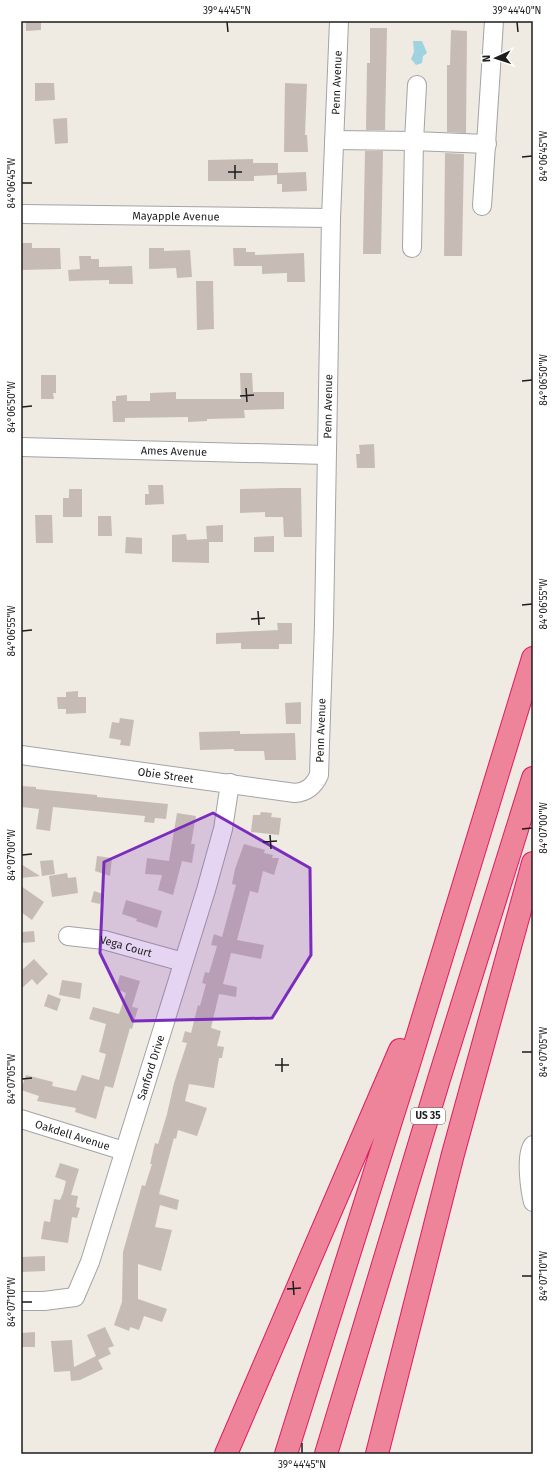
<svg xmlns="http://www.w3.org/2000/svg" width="554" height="1475" viewBox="0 0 554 1475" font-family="'Fira Sans',sans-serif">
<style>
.water{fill:#9fd3e0}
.building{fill:#c7bcb5}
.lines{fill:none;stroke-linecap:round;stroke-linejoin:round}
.minor-casing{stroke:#a4a4a4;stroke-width:20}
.highway-casing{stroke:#e51764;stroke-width:24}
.minor{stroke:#fff;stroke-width:18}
.highway{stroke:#ed849a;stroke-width:22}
.marked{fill:#7b2cbf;fill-opacity:0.2;stroke:#7b2cbf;stroke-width:3;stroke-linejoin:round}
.ticks{fill:none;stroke:#1d1d1d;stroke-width:1.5}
.labels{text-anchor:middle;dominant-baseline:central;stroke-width:4;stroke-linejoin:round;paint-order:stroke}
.shield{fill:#fff;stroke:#616161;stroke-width:1}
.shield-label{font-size:10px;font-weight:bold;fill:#1d1d1d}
.street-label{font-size:11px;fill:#1d1d1d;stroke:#fff}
.neatline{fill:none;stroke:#1d1d1d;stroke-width:1.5}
.ticks-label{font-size:10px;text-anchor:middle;fill:#1d1d1d}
</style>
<rect width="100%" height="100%" fill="#efeae2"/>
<path class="water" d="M413,41h9l5,12 -4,3 -1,7 -6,2 -5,-6 3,-7z"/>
<path class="building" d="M26,21h15v9l-15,1z
M370,28h17l-2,102h-19l1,-67h3z
M451,30l16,1 -1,102 -19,-1v-67h3z
M35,83h19l1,17 -20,1z
M285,83l22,1 -2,51h2l1,17h-24z
M67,118l1,25 -13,1 -2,-25z
M365,151h18l-2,103h-18z
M445,153l19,1 -2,102h-18z
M253,159v4h25v10l28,-1 1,19 -25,1v-8h-5v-9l-23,1v5h-46v-21z
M21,243h11v5h28l1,21 -40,1z
M149,248h15v3l26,-1 2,27 -15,1 -1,-10 -27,1z
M233,248h13v4h9v3l49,-2 1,29h-18v-9l-25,1v-8h-28z
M79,256h12v3h8v8l33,-1 1,18h-24v-4l-40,1 -1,-11 12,-1z
M196,281h17l1,48 -17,1z
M240,373h12l1,19h31v17l-40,1 1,8 -38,1v2l-19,1v-5l-63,1v4h-12l-1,-21h4v-5l11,-1v6h23v-8l26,-1v7h65z
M41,375h15v18h-3l1,6h-13z
M374,444l1,24h-18l-1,-14h4l-1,-9z
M148,485h15l1,19 -19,1v-11h4z
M283,488h18l1,49h-18l-1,-20h-18v-5l-25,1v-24z
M69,489h13v28h-19v-19h6z
M35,515h17l1,28h-17z
M98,516h13l1,20h-14z
M223,525v17h-14v21l-37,-1v-27l14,-1 1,6 20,-1 -1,-13z
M274,536v16h-20v-15z
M126,537l16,1v16l-17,-1z
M277,623h15v21h-13v5h-38v-6l-25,1v-11l62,-3z
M78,691v6h8v16l-20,1v-5h-8l-1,-12h9v-5z
M301,702v22h-15l-1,-21z
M120,718l14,2 -4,26 -10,-1 1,-5 -12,-2 3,-16 7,1z
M240,731v3l55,-1 1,27h-31l-1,-9h-30v-2l-34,1 -1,-18z
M21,786l15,1v2l61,6v2l71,7 -2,15 -11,-1 -1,5 -10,-1 1,-6 -92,-9 -3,24 -14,-2 3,-20 -18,-2z
M261,812l11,1 -1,4 10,1 -2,17 -28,-3 2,-17h7z
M177,813l19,3 -5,28h4l-3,19 -10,-2 -9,34 -15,-5 4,-15 -17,-1 2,-16 22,3z
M244,844l21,6 -1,3 9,2 -1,3h7l-5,17 -11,-4 -5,22 -8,-2 -13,49 27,5 -3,14 -30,-6 -8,31 14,3 -1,10 -17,-3 -8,34 10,3 -4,15 7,1 -2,11h-3l-5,30 -25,-4 -4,17 22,7 -10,28 -19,-6 -2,9 -2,-1 -15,56 20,6 -2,10 -17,-5 -5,22 17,3 -11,41 -23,-7v35l29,10 -5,13 -18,-6 -5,14 -9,-3 -1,4 -15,-6 8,-23 1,-50 19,-67 3,1 7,-22h-2l5,-21 3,1 9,-30 7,-31 13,-40 -5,-1 3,-11 6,2 7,-28 2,1 6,-22 -4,-1 3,-11 4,1 8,-27 -6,-1 3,-11 8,3 14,-52 -4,-1 3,-15z
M97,856l15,2 -2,18 -15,-5z
M53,860l2,14 -13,2 -2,-15z
M21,864l19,12 -19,2z
M67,873l1,5 8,-1 2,16 -26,4 -3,-21z
M21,886l23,16 -12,18 -11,-8z
M94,891l9,3 -3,10 -9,-2z
M126,900l36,11 -5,17 -21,-7 1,-2 -15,-5z
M34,931l1,11 -14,1v-11z
M34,959l14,15 -11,11 -5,-6 -11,10v-18z
M120,975l20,6 -8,26 6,1 -6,21 -2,-1 -17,60 -8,-2 -9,33 -21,-7 1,-4 -39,-7 2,-5 -18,-6 5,-15 27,7 -1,4 24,5 6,-16 17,5 7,-26 -7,-2 7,-28 -17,-5 4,-12 26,7 7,-21 -10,-4z
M62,980l20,3 -2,16 -21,-4z
M48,994l13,5 -4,12 -13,-5z
M60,1163l19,6 -8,26 7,1 -2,11 4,1 -3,10 -5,-1 -4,26 -27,-4 3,-18 6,1 4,-23 6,1 3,-7 3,-12 -11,-4z
M45,1256v15l-24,1v-15z
M105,1327l9,19 -6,2 3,6 -13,6 5,9 -23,11 -9,1 -1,-10 -16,1 -3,-31 21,-1 2,27 22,-11 -9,-21z
M35,1332v15h-14v-14z"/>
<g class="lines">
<defs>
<g id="minor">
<path d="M417,85l-3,56 73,3"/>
<path d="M334,140l80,1 -2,107"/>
<path d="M482,206l12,-185"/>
<path id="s1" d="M21,214l310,4"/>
<path id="s2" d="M21,447l305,8"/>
<path id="s3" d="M21,755l274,38c12,-1 19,-7 24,-18l5,-150 7,-407 8,-197"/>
<path id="s4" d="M68,936l36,4 79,22"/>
<path id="s5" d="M21,1119l103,32"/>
<path d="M533,1145c-8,10 -3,45 0,57"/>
<path id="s6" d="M21,1301h23l31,-4 15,-35 116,-372 17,-61 7,-46"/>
</g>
<path id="highway" d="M226,1454l174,-404
M286,1454l122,-387 125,-409
M326,1454l113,-375 94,-301
M377,1454l76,-300 80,-291"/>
</defs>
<use href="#minor" class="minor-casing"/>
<use href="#highway" class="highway-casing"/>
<use href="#minor" class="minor"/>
<use href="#highway" class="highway"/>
</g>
<path class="marked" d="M213,813l97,55 1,87 -39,63 -139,3 -33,-68 4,-91z"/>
<path class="ticks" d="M227,22l1,10M517,22l1,10M522,157l10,-1M235,165v14M228,172h14M22,183h10M522,381l10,-1M246,388l1,14M240,396l14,-1M22,407l10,-1M522,605l10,-1M258,611l1,14M251,619l14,-1M22,631l10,-1M522,829l10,-1M270,835l1,14M263,842l14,-1M22,855l10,-1M522,1052h10M282,1058v14M275,1065h14M22,1079l10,-1M522,1276h10M293,1281l1,14M287,1289l14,-1M22,1302h10M302,1443v10"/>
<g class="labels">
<rect class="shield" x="411" y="1108" width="34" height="16" rx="3"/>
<g class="shield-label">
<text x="428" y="1116">US 35</text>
</g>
<g class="street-label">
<text stroke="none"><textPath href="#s3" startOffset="1001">Penn Avenue</textPath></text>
<text stroke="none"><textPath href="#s1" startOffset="155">Mayapple Avenue</textPath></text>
<text stroke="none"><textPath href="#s3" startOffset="677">Penn Avenue</textPath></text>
<text stroke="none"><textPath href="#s2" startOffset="153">Ames Avenue</textPath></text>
<text stroke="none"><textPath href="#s3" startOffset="353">Penn Avenue</textPath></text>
<text stroke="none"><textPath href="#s3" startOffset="146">Obie Street</textPath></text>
<text stroke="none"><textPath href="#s4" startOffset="59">Vega Court</textPath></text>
<text stroke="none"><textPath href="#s6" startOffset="296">Sanford Drive</textPath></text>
<text stroke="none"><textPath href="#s5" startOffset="54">Oakdell Avenue</textPath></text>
</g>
</g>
<rect width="554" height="1475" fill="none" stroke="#ffffff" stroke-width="44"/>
<g transform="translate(496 58) rotate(267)" stroke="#ffffff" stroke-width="3" paint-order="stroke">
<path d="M0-3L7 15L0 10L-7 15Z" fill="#1d1d1d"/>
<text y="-6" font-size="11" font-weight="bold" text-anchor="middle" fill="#1d1d1d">N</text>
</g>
<rect x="22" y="22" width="510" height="1431" class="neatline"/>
<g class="ticks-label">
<text x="227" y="14">39°44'45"N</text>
<text x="517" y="14">39°44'40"N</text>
<text transform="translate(543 156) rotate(-90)" y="4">84°06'45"W</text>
<text transform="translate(11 183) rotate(-90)" y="4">84°06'45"W</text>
<text transform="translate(543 380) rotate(-90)" y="4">84°06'50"W</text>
<text transform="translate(11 407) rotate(-90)" y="4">84°06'50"W</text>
<text transform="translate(543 604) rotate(-90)" y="4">84°06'55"W</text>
<text transform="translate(11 631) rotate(-90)" y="4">84°06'55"W</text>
<text transform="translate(543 828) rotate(-90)" y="4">84°07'00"W</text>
<text transform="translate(11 855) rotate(-90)" y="4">84°07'00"W</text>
<text transform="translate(543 1052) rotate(-90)" y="4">84°07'05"W</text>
<text transform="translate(11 1079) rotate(-90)" y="4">84°07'05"W</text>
<text transform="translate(543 1276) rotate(-90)" y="4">84°07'10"W</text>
<text transform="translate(11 1302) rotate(-90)" y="4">84°07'10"W</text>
<text x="302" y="1468">39°44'45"N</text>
</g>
</svg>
